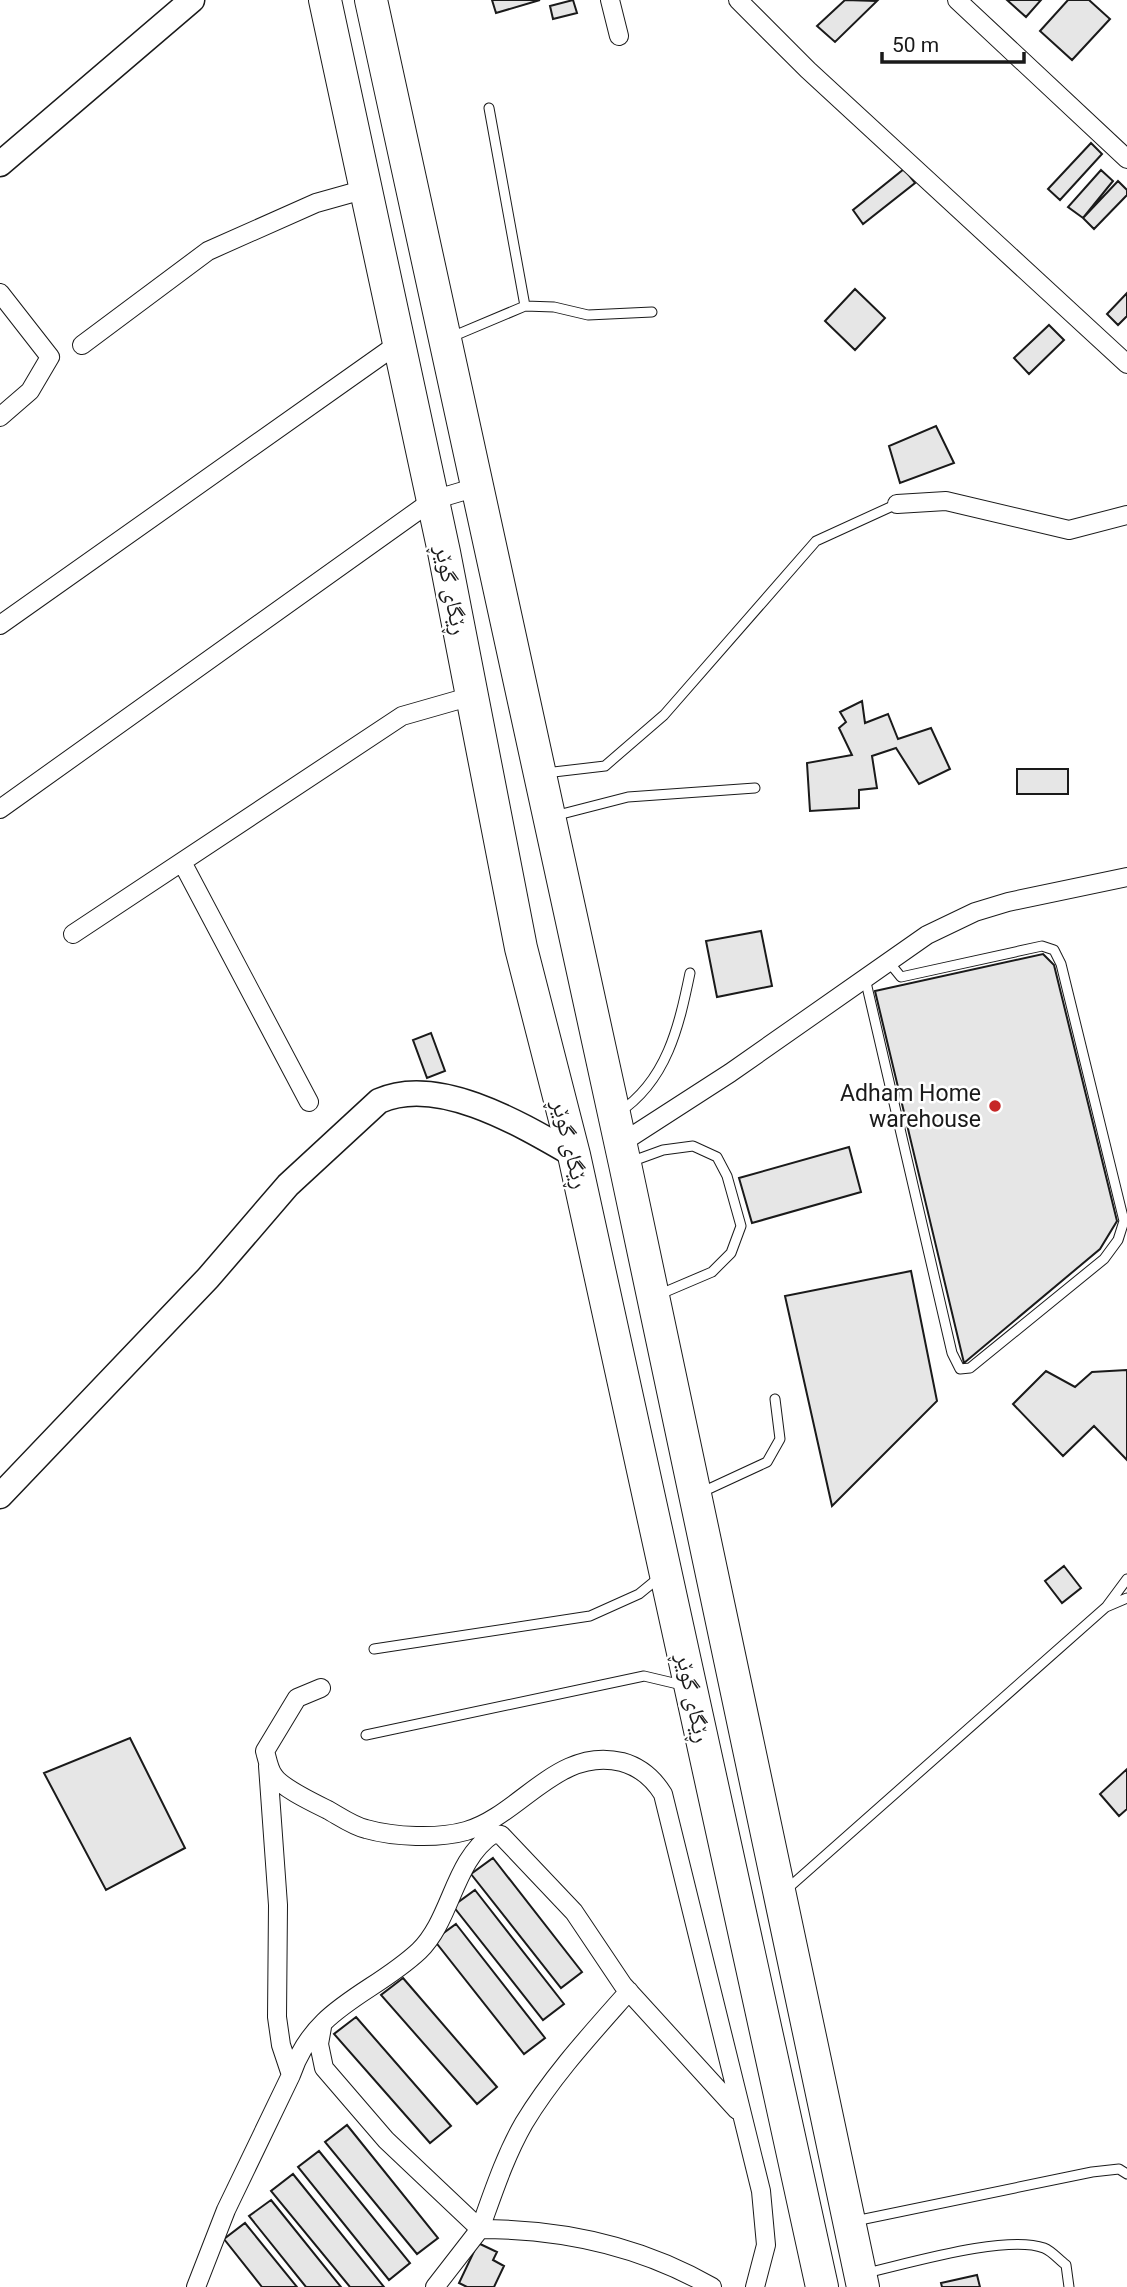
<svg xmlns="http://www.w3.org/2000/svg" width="1127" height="2287" viewBox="0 0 1127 2287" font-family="Roboto,'Noto Naskh Arabic',sans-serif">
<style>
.building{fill:#e6e6e6;stroke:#1a1a1a;stroke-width:2}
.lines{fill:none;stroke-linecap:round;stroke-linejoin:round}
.lane-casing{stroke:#1a1a1a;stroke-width:11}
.street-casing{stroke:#1a1a1a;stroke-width:20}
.secondary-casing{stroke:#1a1a1a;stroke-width:27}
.highway-casing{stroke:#1a1a1a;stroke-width:34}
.lane{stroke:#fff;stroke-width:9}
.street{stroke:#fff;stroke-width:18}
.secondary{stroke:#fff;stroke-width:24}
.highway{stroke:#fff;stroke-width:32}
.poi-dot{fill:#c62828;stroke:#fff;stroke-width:2.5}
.labels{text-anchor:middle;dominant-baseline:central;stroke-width:5;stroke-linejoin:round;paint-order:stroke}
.street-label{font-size:23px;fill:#1a1a1a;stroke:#fff}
.poi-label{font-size:23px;fill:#1a1a1a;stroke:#fff;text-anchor:end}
</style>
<rect width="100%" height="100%" fill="#fff"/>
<path class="building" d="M492,0h48l-44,13z
M573,0l4,13 -24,6 -3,-13z
M845,0l32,1 -42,41 -18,-16z
M1007,0h34l-15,17z
M1068,0h21l21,19 -38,41 -32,-29z
M1091,143l11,11 -42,46 -12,-11z
M904,169l11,14 -52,41 -10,-14z
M1101,170l12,11 -30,37 -15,-11z
M1118,181l9,9v5l-33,34 -11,-11z
M855,289l30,29 -30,32 -30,-29z
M1127,293v23l-9,9 -11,-11z
M1049,325l15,15 -35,34 -15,-16z
M936,426l18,37 -54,20 -11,-37z
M862,701l3,22 23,-9 10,25 33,-11 19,41 -31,15 -23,-36 -24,8 5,32 -18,2v18l-49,3 -3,-48 45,-8 -13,-27 7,-6 -6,-10z
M1017,769h51v25h-51z
M761,931l11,55 -55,11 -11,-56z
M1043,954l11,11 63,256 -17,28 -136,114 -89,-372z
M431,1033l14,38 -18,7 -14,-38z
M849,1147l12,45 -109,31 -13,-45z
M911,1271l26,130 -105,105 -47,-210z
M1127,1370v90l-33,-34 -31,30 -50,-52 33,-33 29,16 17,-15z
M1064,1566l17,22 -19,15 -17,-22z
M130,1738l55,110 -79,42 -62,-117z
M1127,1769v40l-8,7 -19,-22z
M493,1858l89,114 -21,16 -90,-114z
M475,1890l89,114 -21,16 -90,-114z
M456,1924l89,114 -21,16 -90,-114z
M403,1978l94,109 -20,17 -96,-109z
M356,2017l95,109 -21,17 -96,-109z
M347,2125l91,113 -21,16 -92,-112z
M319,2151l91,112 -21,17 -91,-113z
M293,2174l91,113h-34l-79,-96z
M271,2200l70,87h-35l-57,-71z
M245,2223l52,64h-35l-38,-48z
M478,2243l19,9 -4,8 11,6 -10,21h-27l-8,-4z
M977,2275l3,12h-38l-1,-4z"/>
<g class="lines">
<defs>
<path id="lane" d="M489,108l36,198
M449,338l76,-32 29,1 34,8 64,-3
M545,773l60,-7 59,-51 152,-174 81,-37
M554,816l74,-19 127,-9
M865,978l87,375 8,16 10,-1 134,-109 14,-19 6,-19 -63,-257 -7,-14 -12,-4 -141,31 -13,-16
M618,1113c49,-32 61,-87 72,-140
M630,1162l33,-12 30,-4 24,11 10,19 14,50 -10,27 -19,19 -54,23
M700,1493l67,-31 13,-23 -5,-40
M1107,1606l20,-27
M374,1649l216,-33 49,-22 22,-18
M366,1735l278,-59 38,9
M786,1890l320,-283 21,-9
M855,2221l237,-49 27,-3 8,5
M866,2273c41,-9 140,-39 178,-25 8,3 15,12 22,17l3,22"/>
<path id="street" d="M610,0l9,36
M738,0l70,70 319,294
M957,0l170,159
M0,293l50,64 -20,34 -30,26
M82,345l126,-94 108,-48 50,-14
M897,504l49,-3 123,29 58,-15
M0,625l399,-282
M0,809l433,-309 44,-13
M182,862l127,240
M73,934l329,-218 70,-20
M620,1144l110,-71 197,-138 48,-23 33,-10 119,-25
M321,1688l-24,10 -32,53c2,7 4,19 9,25 8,12 40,27 54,34 11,6 25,16 38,19 28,8 72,10 100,2 55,-16 92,-85 156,-69 18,5 31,16 41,32l98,397 5,54 -11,42
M322,2027l-3,17 5,24 62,72 94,89c13,-36 25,-73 44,-106 29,-48 68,-90 105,-132
M291,2075c23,-69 81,-80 128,-124 33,-32 34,-90 74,-117l8,1 73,77 49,73 114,125
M196,2287l30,-77 65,-135 -10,-30 -4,-28 1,-112 -10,-139
M435,2287l45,-58c82,0 161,17 232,58"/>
<path id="secondary" d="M0,164l192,-164
M0,1496l208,-218 80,-93 91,-84c59,-27 143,24 195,54"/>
<path id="highway" d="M325,0l119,552 77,396 53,207 248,1132
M371,0l254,1164 238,1123"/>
</defs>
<use href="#lane" class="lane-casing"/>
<use href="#street" class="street-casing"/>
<use href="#secondary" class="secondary-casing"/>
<use href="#highway" class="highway-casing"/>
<use href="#lane" class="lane"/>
<use href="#street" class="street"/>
<use href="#secondary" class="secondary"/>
<use href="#highway" class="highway"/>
</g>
<circle class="poi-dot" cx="995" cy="1106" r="7"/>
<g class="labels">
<g class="street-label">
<text transform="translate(451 590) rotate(79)">ڕێگای گوێڕ</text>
<text transform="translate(570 1144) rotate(76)">ڕێگای گوێڕ</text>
<text transform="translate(693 1698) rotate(78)">ڕێگای گوێڕ</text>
</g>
<g class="poi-label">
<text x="981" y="1093">Adham Home<tspan x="981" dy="26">warehouse</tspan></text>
</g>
</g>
<path d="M882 52v10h142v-10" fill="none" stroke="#1a1a1a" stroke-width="3.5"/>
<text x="892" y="52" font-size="21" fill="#1a1a1a" stroke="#ffffff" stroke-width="5" paint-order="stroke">50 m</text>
</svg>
